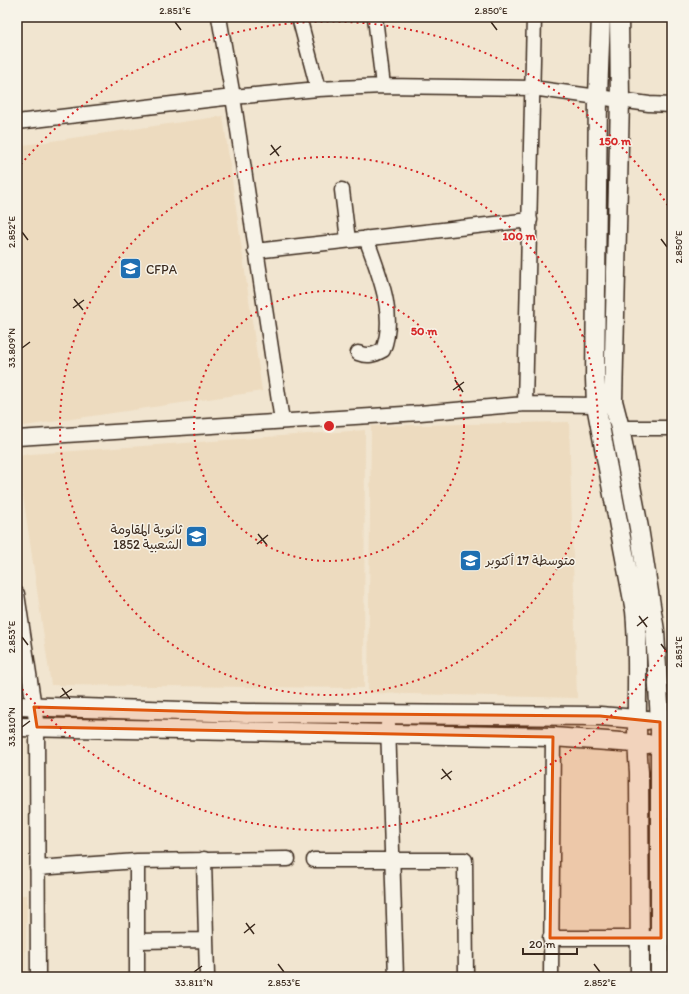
<svg xmlns="http://www.w3.org/2000/svg" width="689" height="994" viewBox="0 0 689 994" font-family="Itim,'Playpen Sans Arabic',sans-serif">
<style>
.built{fill:#eddbbf}
.lines{fill:none;stroke-linecap:round;stroke-linejoin:round}
.minor-casing{stroke:#3b2a1e;stroke-width:17}
.tertiary-casing{stroke:#3b2a1e;stroke-width:21}
.minor{stroke:#f7f3e8;stroke-width:14}
.tertiary{stroke:#f7f3e8;stroke-width:18}
.marked{fill:#df570d;fill-opacity:0.2;stroke:#df570d;stroke-width:3;stroke-linejoin:round}
.ticks{fill:none;stroke:#3b2a1e;stroke-width:1.5}
.ring{fill:none;stroke:#d62828;stroke-width:2;stroke-dasharray:2 4}
.labels{text-anchor:middle;dominant-baseline:central;stroke-width:3;stroke-linejoin:round;paint-order:stroke}
.poi-label{font-size:13px;fill:#3b2a1e;stroke:#f7f3e8;text-anchor:start}
.centre{fill:#d62828;stroke:#f7f3e8;stroke-width:2}
.ring-label{font-size:12px;text-anchor:middle;font-weight:bold;fill:#d62828;stroke:#f7f3e8;stroke-width:3;stroke-linejoin:round;paint-order:stroke}
.neatline{fill:none;stroke:#3b2a1e;stroke-width:1.5}
.ticks-label{font-size:10px;text-anchor:middle;fill:#3b2a1e}
</style>
<rect width="100%" height="100%" fill="#f1e5d0"/>
<filter id="ink" filterUnits="userSpaceOnUse"><feTurbulence type="fractalNoise" baseFrequency=".025" numOctaves="2"/><feDisplacementMap in="SourceGraphic" scale="8" xChannelSelector="R" yChannelSelector="G"/><feConvolveMatrix kernelMatrix="1 2 1 2 8 2 1 2 1" color-interpolation-filters="sRGB"/></filter>
<g filter="url(#ink)">
<path class="built" d="M223,116l39,275 -245,36v-281z
M569,422l8,276 -209,-5 3,-267z
M365,430l-1,258 -313,-3 -34,-230z
M17,895h10l-2,82h-8z"/>
<g class="lines">
<defs>
<path id="minor" d="M219,17l14,80 49,324
M299,17l19,72
M375,17l8,69
M17,122l216,-25 85,-8 65,-3 149,2 117,16 23,1
M342,190l6,50
M255,251l275,-31
M358,353c10,4 16,2 25,-3 14,-36 -5,-78 -17,-112
M525,404l9,-387
M620,428h52
M17,438l403,-25 105,-9 71,1 9,-2
M17,594l20,133 1,250
M388,724l8,253
M204,859l3,118
M314,860h151l1,117
M37,868l100,-7 151,-2
M550,938h122
M137,941l69,-1
M137,977v-116
M551,977l2,-240"/>
<path id="tertiary" d="M601,17l-3,79 -3,282 1,27 39,206c5,53 -1,107 4,161l1,205
M619,17l1,83 -7,301 7,27 19,100 16,103 5,91v255
M17,706l230,7 353,3 48,4
M17,727l536,10 95,7"/>
</defs>
<use href="#minor" class="minor-casing"/>
<use href="#tertiary" class="tertiary-casing"/>
<use href="#minor" class="minor"/>
<use href="#tertiary" class="tertiary"/>
</g>
</g>
<path class="marked" d="M34,707l213,6 353,3 60,6 1,216h-111l3,-201 -516,-10z"/>
<path class="ticks" d="M175,22l6,8M491,22l6,8M271,145l8,11M270,155l11,-9M22,232l6,8M661,239l6,8M74,299l9,11M73,308l11,-8M22,348l8,-6M455,380l8,12M453,390l11,-8M258,534l9,11M257,544l11,-9M639,616l8,11M637,626l11,-9M22,637l6,8M661,644l6,8M62,688l8,11M60,697l12,-8M22,727l8,-6M442,769l9,11M441,779l11,-8M246,923l8,11M244,933l11,-9M278,964l6,8M594,964l6,8M194,972l8,-6"/>
<g class="ring">
<circle cx="329" cy="426" r="135"/>
<circle cx="329" cy="426" r="269"/>
<path d="M672 640A404 404 0 0 1 17 683M17 169A404 404 0 0 1 672 212"/>
</g>
<defs>
<symbol id="university-square" viewBox="-11 -11 22 22"><rect x="-9" y="-9" width="18" height="18" rx="4" fill="#1f6fb2" stroke="#f7f3e8"/><path d="M0-5L7-2L0 1L-7-2ZM-4 1L0 2.5L4 1V4Q0 6-4 4Z" fill="#fff"/></symbol>
<symbol id="school-square" viewBox="-11 -11 22 22"><rect x="-9" y="-9" width="18" height="18" rx="4" fill="#1f6fb2" stroke="#f7f3e8"/><path d="M0-5L7-2L0 1L-7-2ZM-4 1L0 2.5L4 1V4Q0 6-4 4Z" fill="#fff"/></symbol>
</defs>
<g fill-rule="evenodd">
<use href="#university-square" x="118" y="256" width="25" height="25"/>
<use href="#school-square" x="184" y="524" width="25" height="25"/>
<use href="#school-square" x="458" y="548" width="25" height="25"/>
</g>
<g class="labels">
<g class="poi-label">
<text x="146" y="269">CFPA</text>
<text x="182" y="529" text-anchor="end">ثانوية المقاومة<tspan x="182" dy="15">الشعبية 1852</tspan></text>
<text x="486" y="560">متوسطة 17 أكتوبر</text>
</g>
</g>
<circle cx="329" cy="426" r="6" class="centre"/>
<g class="ring-label">
<text x="615" y="145">150 m</text>
<text x="519" y="240">100 m</text>
<text x="424" y="335">50 m</text>
</g>
<rect width="689" height="994" fill="none" stroke="#f7f3e8" stroke-width="44"/>
<path d="M523 948v6h54v-6" fill="none" stroke="#3b2a1e" stroke-width="2"/>
<text x="529" y="948" font-size="12" fill="#3b2a1e" stroke="#f7f3e8" stroke-width="3" paint-order="stroke">20 m</text>
<rect x="22" y="22" width="645" height="950" class="neatline"/>
<g class="ticks-label">
<text x="175" y="14">2.851°E</text>
<text x="491" y="14">2.850°E</text>
<text transform="translate(11 232) rotate(-90)" y="4">2.852°E</text>
<text transform="translate(678 247) rotate(-90)" y="4">2.850°E</text>
<text transform="translate(11 348) rotate(-90)" y="4">33.809°N</text>
<text transform="translate(11 637) rotate(-90)" y="4">2.853°E</text>
<text transform="translate(678 652) rotate(-90)" y="4">2.851°E</text>
<text transform="translate(11 727) rotate(-90)" y="4">33.810°N</text>
<text x="194" y="986">33.811°N</text>
<text x="284" y="986">2.853°E</text>
<text x="600" y="986">2.852°E</text>
</g>
</svg>
